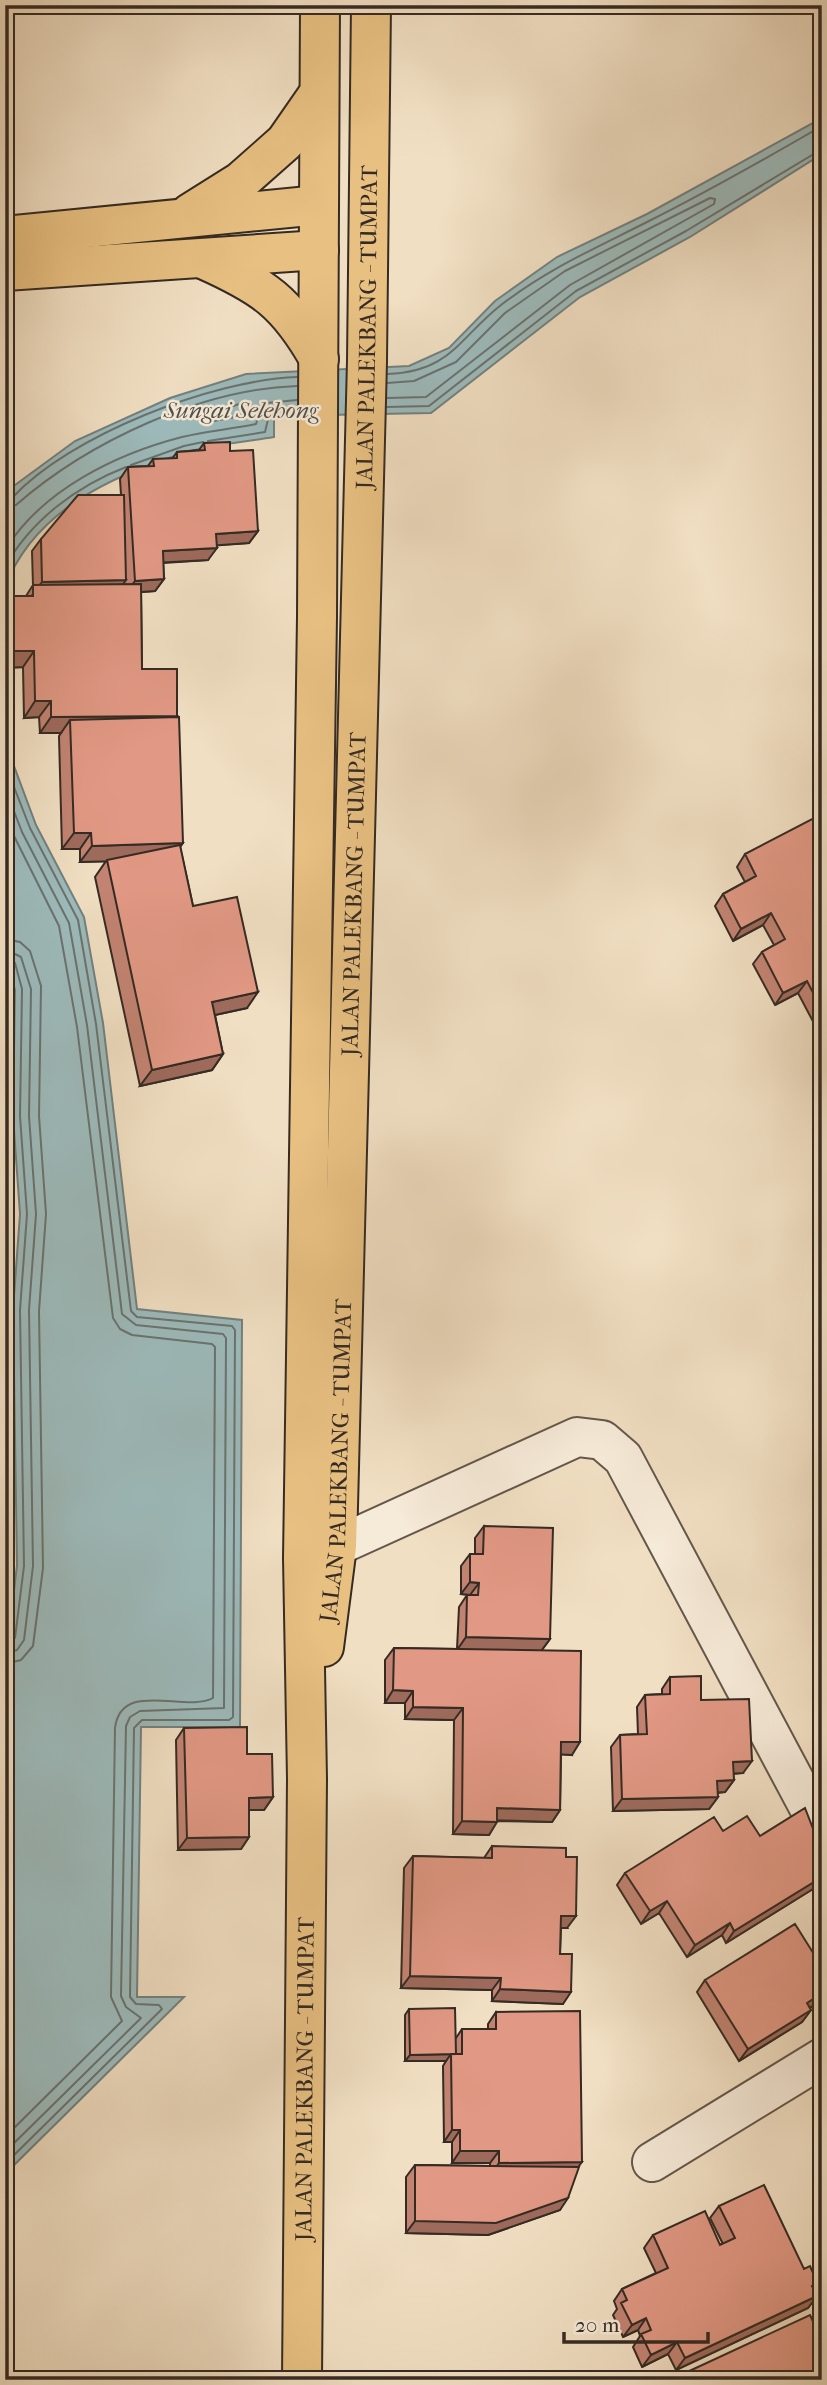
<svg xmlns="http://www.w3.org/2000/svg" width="827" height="2385" viewBox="0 0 827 2385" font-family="'IM FELL French Canon',serif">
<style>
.water{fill:#9dbbbc;stroke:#73817f;stroke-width:2}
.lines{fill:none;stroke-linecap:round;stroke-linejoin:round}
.shore{stroke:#697370;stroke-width:2}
.minor-casing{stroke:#64584b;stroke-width:42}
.major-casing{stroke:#352b23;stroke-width:42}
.minor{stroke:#f6ead8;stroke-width:38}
.major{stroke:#e8c082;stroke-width:38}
.wall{fill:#c28372;stroke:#352b23;stroke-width:2}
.shaded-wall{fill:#9e6a5c;stroke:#352b23;stroke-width:2}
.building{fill:#e19884;stroke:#352b23;stroke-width:2}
.labels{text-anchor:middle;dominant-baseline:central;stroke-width:5;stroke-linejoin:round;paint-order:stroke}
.street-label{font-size:23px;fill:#352b23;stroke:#f6ead8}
.water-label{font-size:24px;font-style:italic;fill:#4f4f49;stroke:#f6ead8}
</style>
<rect width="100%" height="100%" fill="#f1dfc3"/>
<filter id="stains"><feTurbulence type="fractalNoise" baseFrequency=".00286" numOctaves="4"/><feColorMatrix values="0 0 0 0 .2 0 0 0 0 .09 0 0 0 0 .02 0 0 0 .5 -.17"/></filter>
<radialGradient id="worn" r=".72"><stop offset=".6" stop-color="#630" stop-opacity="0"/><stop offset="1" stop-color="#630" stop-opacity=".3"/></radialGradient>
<path class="water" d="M822,118v36l-132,83 -110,60 -149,116 -157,3v21c-29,5 -62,7 -90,16 -73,23 -150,58 -179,134v-91l6,-8 64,-47 95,-43 76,-24 163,-8 40,-18 46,-47 62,-44 90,-43z
M5,742l31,83 48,92 19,106 34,286 105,11 -2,407h-99l-4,270h47l-179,177v-507l12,-102 -4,-255 7,-96 -7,-98 2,-126 -10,-36z"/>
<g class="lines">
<path class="shore" d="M388,374c62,-2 71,-36 113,-69 48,-37 95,-57 148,-84 58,-29 116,-62 173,-95
M387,398l39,-1 144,-112 144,-81 1,-5 -5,-1 -145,73 -60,42 -49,49 -42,19 -27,2
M246,402l5,3 -5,10 -43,8 -4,-3 2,-4z
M387,407l42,-1 147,-115 110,-60 136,-82
M208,441l57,-9 5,-21 27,-2
M131,465l53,-19 19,-4
M5,499l7,-1c58,-63 201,-118 285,-121
M5,508l11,-3c72,-63 185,-116 281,-119
M5,550c37,-60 111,-96 177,-113 24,-6 50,-8 74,-13l4,-13 7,-8 30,-3
M5,567c26,-47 72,-81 121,-100
M5,764l25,64 48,92 18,104 35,287 6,6 95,9 3,4 -2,387 -4,3h-87l-8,8 -4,269 6,7 23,1 3,4 -157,155
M5,788l17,44 47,91 18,102 35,289 14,11 87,9 3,4 -2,370 -84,3 -10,6 -4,9 -5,270 5,11 15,11 -136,134
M5,818l54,108 18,101 36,291 7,11 12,6 80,9 3,3 -2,351c-27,15 -92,-19 -98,30l-4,269 11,24 -117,116
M5,939l15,3 10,9 11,35 -2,130 7,98 -7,97 4,257 -10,78 -12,14 -16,4
M5,949l16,8 10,32 -2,127 7,98 -7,96 4,256 -9,74 -7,10 -12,3
M5,958l10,5 7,26 -2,127 7,98 -7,96 4,256 -9,72 -10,6"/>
<defs>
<path id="minor" d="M309,1556l28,-10 240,-109 25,3 21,18 199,374
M652,2162l170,-104"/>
<g id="major">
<path d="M190,213l51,-32 44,-39 34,-49"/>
<path d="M5,236l314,-31"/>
<path d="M205,260c58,26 82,42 114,99"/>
<path d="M5,271l314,-21"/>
<path id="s1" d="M324,1647l13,-101 30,-1185 4,-356"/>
<path id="s2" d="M302,2380l5,-601 -4,-221 14,-941 3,-612"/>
</g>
</defs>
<use href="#minor" class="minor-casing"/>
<use href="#major" class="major-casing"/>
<use href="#minor" class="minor"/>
<use href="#major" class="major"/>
</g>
<path class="wall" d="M204,443l26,8 28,80 -9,12 -33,2 -8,15 -45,3 1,16 -9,12 -14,1 1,77 35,47 -2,1 5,130 13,59 54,102 -32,7 8,39 -11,16 -72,16 -45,-209 11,-16 -26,1v-13h-18l-3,-113 2,-3h-21l-1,-16 -15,1 -1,-51 -18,1v-63l7,-9h14l7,-11 -1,-34 9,-12 80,-44 -1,-16 8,-12 20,-1 5,-7h19l5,-7 22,-2z
M822,828v198l-5,3 -19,-36 -23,12 -22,-41 9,-12 12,-7 -11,-20 -30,16 -18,-35 8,-12 22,-12 -8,-15 8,-13z
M484,1526l66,113 -8,11 30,105 -11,-1 -1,56 -8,12 -55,-1 -8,14 -36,-1 1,-114 -49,-1v-16h-20v-43l9,-12 63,1 2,-42 8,-12h3l-9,-1v-28l9,-12h5v-16z
M670,1677l31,23 42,73 -10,1 1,6 -9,12 -8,1 1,4 -9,12 -96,2 -2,-64 9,-12 18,-1 -1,-27 8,-12 17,-1v-5z
M184,1728l63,26 26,43 -9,13h-15v27l-8,12 -63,1 -2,-110z
M723,1831l37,5 61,48 -95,59 -4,-8 -35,22 -28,-44 -18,11 -24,-39 8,-12z
M492,1846l75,82h-6l-1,26 3,50 -71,-3v-11l-91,-2 3,-120 9,-12 71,2z
M822,1967v33l-12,8 1,2 -9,12 -63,39 -42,-69 8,-12z
M409,2009l47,29 6,-9h26v-5l8,-12 82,155 -18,43 -72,25 -82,-2v-56l9,-12 75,1v-3h-38v-21h-8l-1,-76 3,-5h-41v-46z
M719,2206l95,84 3,6 -9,12 -132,62 -8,-16 -26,13 -9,-20 7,-11 -2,-6 -15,7 -10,-22 4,-6 -3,-8 8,-12 34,-16 -12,-25 9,-13 67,10 3,-1 -13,-26z
M822,2312v25l-2,1 2,42h-142l5,-7 127,-53 4,-5z"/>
<path class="shaded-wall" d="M258,531l-9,12 -41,3 8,-12z
M217,548l-9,12 -54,3 9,-12z
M164,579l-9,12 -29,2 9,-12z
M126,580l-9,13 -84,1 9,-12z
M13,651h21l-11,16 -18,1v-6z
M35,701h16l-12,16 -15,1z
M177,716l-12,16 -95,-12 -9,13h-21l11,-16z
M74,833h17l-11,16h-18z
M183,843l-12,17 -91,2 12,-16z
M771,913l-8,12 -30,16 8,-12z
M807,981l-9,12 -23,12 8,-12z
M258,992l-11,16 -46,10 11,-16z
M223,1054l-11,16 -72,16 12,-16z
M470,1582l9,1 -9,12 -9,-1z
M466,1637l84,2 -9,12 -84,-1z
M393,1690l20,1 -8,12h-20z
M413,1707l50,1 -9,12 -49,-1z
M561,1742h19l-8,13 -20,-1z
M752,1761l-9,12 -18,1 8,-12z
M734,1780l-9,12 -16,1 8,-12z
M273,1797l-9,13h-24l9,-12z
M718,1797l-9,12 -96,2 9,-12z
M497,1808l63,2 -8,12 -63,-2z
M462,1821l35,1 -8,13 -36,-1z
M249,1837l-8,12 -63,1 9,-12z
M822,1877l-1,7 -95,59 8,-12z
M667,1901l-8,12 -18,11 9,-13z
M561,1916h15l-9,12h-14z
M730,1923l-8,12 -35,22 8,-12z
M410,1976l91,2 -9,12 -91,-2z
M500,1989l71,3 -8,12 -71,-3z
M822,1993v7l-24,15 9,-12z
M811,2010l-9,12 -63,39 9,-12z
M451,2054l-5,7h-41l5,-6z
M452,2130h8l-8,12h-8z
M460,2151h39l-9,12h-38z
M582,2162l-9,12 -82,1 8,-12z
M568,2198l-8,12 -72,25 -82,-2 9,-12z
M817,2296l-9,12 -132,62 9,-12z
M646,2318l-8,12 -15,7 9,-12z
M677,2342l-9,12 -26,13 9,-12z"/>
<path class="building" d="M230,442v9l23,-1 5,81 -42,3 1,14 -54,3 1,28 -29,2 -7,-114 26,-1 -1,-7 24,-1v-6l28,-2 -1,-7z
M78,495h46l2,85 -84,2 -1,-43z
M141,584l1,85h35v47l-126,1v-16h-16l-1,-50h-21l-1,-55h21v-11z
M179,717l4,126 -91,3 -1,-13h-17l-4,-113z
M816,817l6,11v182l-15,-29 -24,12 -21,-41 23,-13 -14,-26 -30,16 -18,-35 33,-18 -11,-22z
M180,845l13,61 44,-9 21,95 -46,10 11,52 -71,16 -45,-210z
M484,1526l69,2 -3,111 -84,-2 1,-42h11l1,-12 -9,-1v-28h13z
M394,1648l187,3 -1,91h-19l-1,68 -63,-2v14l-35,-1 1,-113 -50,-1v-16l-20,-1z
M701,1676v24l48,-1 3,62 -19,1 1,18 -17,1 1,16 -96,2 -2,-64 27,-1 -2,-39 25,-1v-17z
M247,1727v27h25l1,43 -24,1v39l-62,1 -3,-110z
M805,1808l17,44v25l-88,54 -4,-8 -35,22 -28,-44 -17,10 -25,-38 89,-56 9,14 24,-15 13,20z
M492,1846l74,2v9h11l-1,59h-15l-1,38h12l-1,38 -71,-3 1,-11 -91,-2 3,-120 79,2z
M795,1924l27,43v26l-15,10 4,7 -63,39 -43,-69z
M455,2008l1,46 -46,1 -1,-46z
M580,2011l2,151 -83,1v-12h-39v-21h-8l-1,-76h11v-25h34v-17z
M415,2165l164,2 -11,31 -72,25 -81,-2z
M764,2185l40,84 6,-3 8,18 -6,2 5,10 -132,62 -8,-16 -26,13 -10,-21 10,-4 -5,-12 -14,7 -11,-22 6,-3 -5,-11 46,-21 -15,-33 52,-24 15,34 15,-7 -16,-32z
M822,2312v16l-6,-13z
M810,2315l12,26v39h-133l-4,-7z"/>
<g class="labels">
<g class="street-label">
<text stroke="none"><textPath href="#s1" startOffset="1321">JALAN PALEKBANG - TUMPAT</textPath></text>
<text stroke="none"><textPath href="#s1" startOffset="754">JALAN PALEKBANG - TUMPAT</textPath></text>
<text stroke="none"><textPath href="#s1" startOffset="187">JALAN PALEKBANG - TUMPAT</textPath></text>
<text stroke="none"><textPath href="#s2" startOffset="301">JALAN PALEKBANG - TUMPAT</textPath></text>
</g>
<g class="water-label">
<text x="241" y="410">Sungai Selehong</text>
</g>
</g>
<rect width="827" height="2385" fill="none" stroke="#f1dfc3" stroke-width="28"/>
<rect x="7" y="7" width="813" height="2371" fill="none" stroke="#352b23" stroke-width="3.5"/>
<rect x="14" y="14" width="799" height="2357" fill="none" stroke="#352b23" stroke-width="2"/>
<path d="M564 2332v10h144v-10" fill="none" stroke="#352b23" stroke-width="3.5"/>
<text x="575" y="2332" font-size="21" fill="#352b23" stroke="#f6ead8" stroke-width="5" paint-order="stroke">20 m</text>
<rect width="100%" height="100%" filter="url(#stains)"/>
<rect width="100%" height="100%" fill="url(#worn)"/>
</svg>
